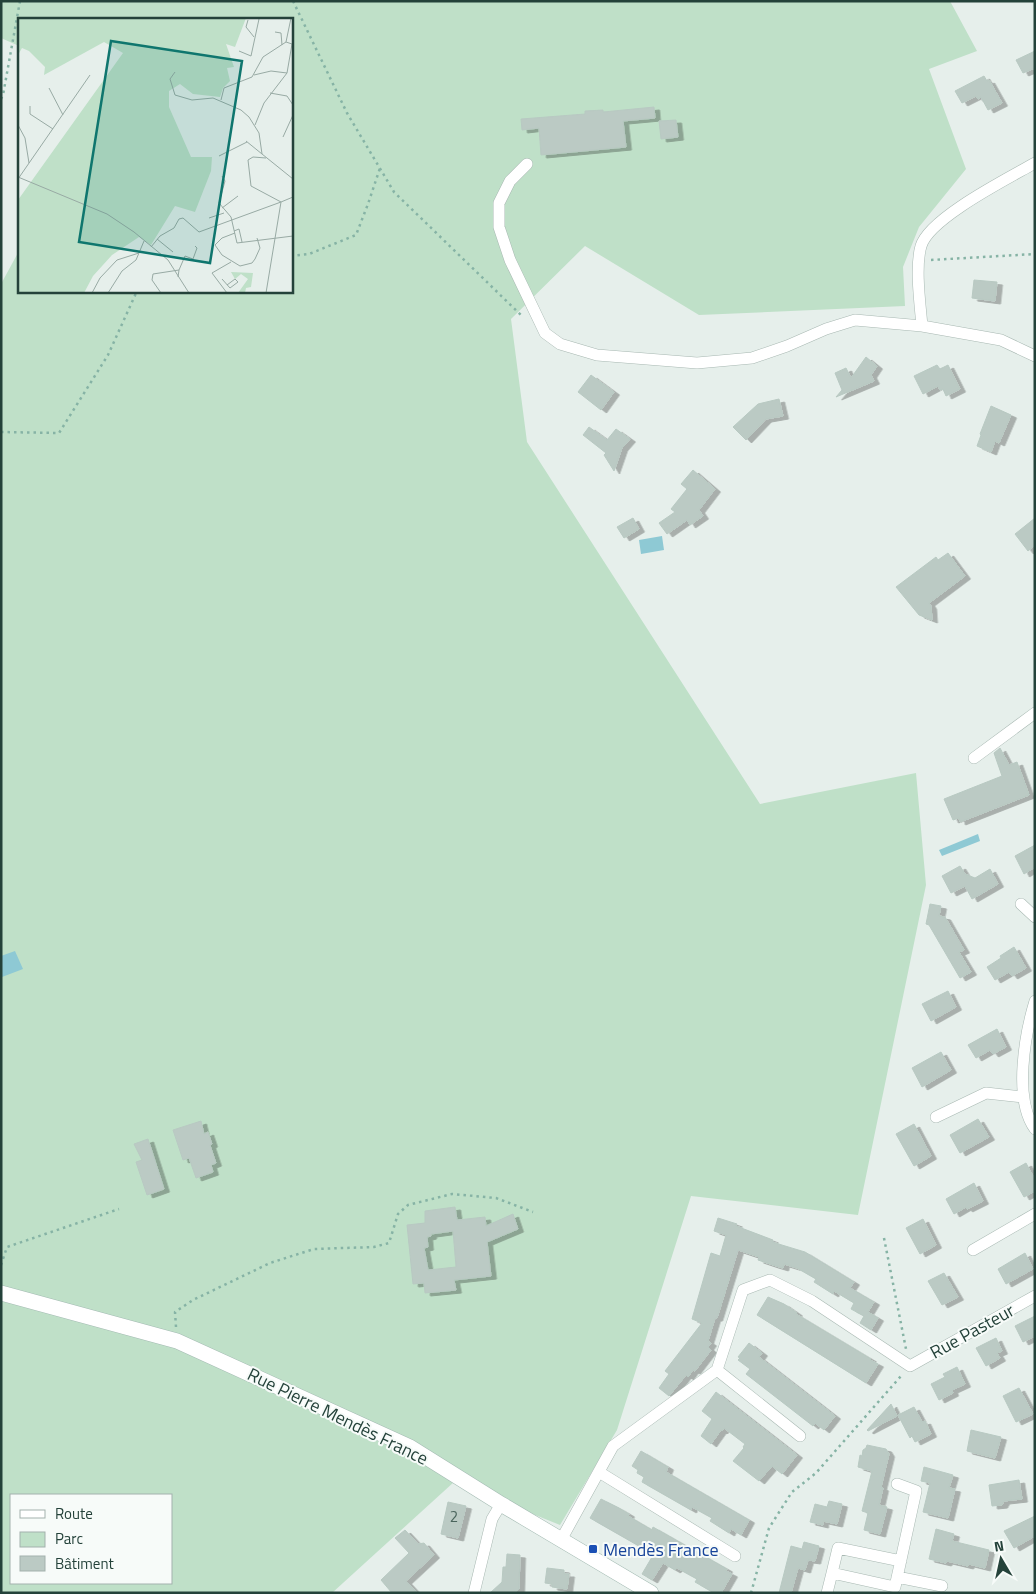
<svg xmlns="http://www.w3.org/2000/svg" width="1036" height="1594" viewBox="0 0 1036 1594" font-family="'Titillium Web',sans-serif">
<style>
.green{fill:#bfe0c8;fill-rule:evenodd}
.water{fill:#8ec9d4}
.building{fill:#bbcac4;stroke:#b8c9c2;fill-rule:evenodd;filter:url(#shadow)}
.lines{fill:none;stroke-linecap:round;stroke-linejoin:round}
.street-casing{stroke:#a8b8b2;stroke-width:12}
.secondary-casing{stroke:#a4bbb3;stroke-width:16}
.path{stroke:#86b3a5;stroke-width:2.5;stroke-dasharray:2.5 4;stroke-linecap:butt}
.street{stroke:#fff;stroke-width:11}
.secondary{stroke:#fff;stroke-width:15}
.transit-dot{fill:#1a4fb4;stroke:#f7fbf9;stroke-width:2}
.labels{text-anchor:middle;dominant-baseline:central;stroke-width:4;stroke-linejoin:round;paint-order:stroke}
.number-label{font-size:15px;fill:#4a645c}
.street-label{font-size:18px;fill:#24423a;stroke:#f7fbf9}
.transit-label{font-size:18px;fill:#164399;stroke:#f7fbf9;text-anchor:start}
.inset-road{fill:none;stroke:#98aaa4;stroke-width:1}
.view{fill:#0f766e;fill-opacity:0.15;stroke:#0f766e;stroke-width:2.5}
.inset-edge{fill:none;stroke:#24423a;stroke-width:2.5}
</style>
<defs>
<filter id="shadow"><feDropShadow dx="5.5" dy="3" stdDeviation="0" flood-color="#0004"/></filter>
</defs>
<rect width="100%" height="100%" fill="#e6efeb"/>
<path class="green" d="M1,1h949l27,50 -48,18 37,100 -47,58 -16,40 2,39 -206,9 -114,-69 -74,73 16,123 233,362 156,-31 10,112 -68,330 -167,-19 -74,234 -57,95 -106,-43 -122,111h-331v-1309l18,-33v40h272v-272h-272v27l-18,-8zM11,1495h160v88h-160z"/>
<path class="water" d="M662,536l2,14 -23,4 -2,-14z
M978,834l2,7 -38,15 -3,-6z
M15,951l8,18 -21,8 -1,-21z"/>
<path class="building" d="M1035,51v17l-12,5 -7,-13z
M984,76l3,5 2,-1 13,23 -14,7 -7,-13 -3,2 -2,-3 -14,7 -7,-12z
M654,107l1,11 -32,3 3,26 -85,8 -2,-27 -17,2 -1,-11 64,-5v-3l18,-1v2z
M676,120l2,17 -17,2 -2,-18z
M974,280l23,2 -2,19 -23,-3z
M866,357l11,9 -6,9 3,6 -38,16 6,-7 -7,-17 11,-5 5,10z
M937,365l3,4 8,-4 12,24 -14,7 -3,-7 -3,1 -2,-4 -15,8 -9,-18z
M591,375l23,17 -13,18 -23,-18z
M779,399l4,17 -17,3 -20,21 -13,-13 25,-23z
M991,406l20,9 -12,28 -4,-2 -4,11 -14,-6 4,-11 -1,-1z
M589,427l18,13 9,-11 14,10 -8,9 -8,23 -10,-16 2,-2 -23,-18z
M693,470l22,19 -16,21 4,6 -13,9 -3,-5 -20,14 -8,-11 16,-11 -4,-3 16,-20 -6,-5z
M633,518l6,11 -15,9 -7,-11z
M1035,518v27l-7,6 -13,-17z
M948,553l17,23 -36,27 2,3 1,14 -13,-5 -23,-28 40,-30 2,3z
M1000,748l9,17 8,-3 12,33 -69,27 -1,-4 -6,2 -9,-21 58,-23 -8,-23z
M1035,845v22l-11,7 -9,-18z
M960,866l5,8 10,4 15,-9 8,15 -26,15 -7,-13 -14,7 -9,-17z
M930,904l11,2 -2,10 6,1 19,33 -5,2 12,20 -11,6 -31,-53 -3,-1z
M1014,947l12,21 -14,8 -3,-4 -14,8 -8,-13 14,-9 -1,-2z
M948,991l8,16 -25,14 -9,-17z
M997,1029l9,18 -13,7 -3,-4 -14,8 -8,-13z
M941,1052l10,18 -29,17 -10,-19z
M978,1119l11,18 -29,16 -10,-18z
M201,1121l3,13 4,-2 4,12 -2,1 6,18 -5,2 2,7 -17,6 -7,-20 -6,2 -10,-30z
M914,1124l17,32 -17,10 -18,-32z
M148,1139l16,50 -17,6 -11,-33 6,-2 -8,-16z
M1026,1163l9,17v11l-11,6 -14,-25z
M974,1183l9,18 -16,8 -1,-2 -12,7 -8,-15z
M455,1207l2,13 28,-3 1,9 27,-12 5,15 -31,13 4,34 -37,4 2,10 -31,3 -1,-10 -11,1 -6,-59 18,-2v-12zM453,1231l3,36 -28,3 -4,-22 4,-1 -1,-10 4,-1v-2z
M718,1218l19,6 -1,2 37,14 -1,2 33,10 49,30 -4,6 24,14 -6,10 10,6 -7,12 -11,-7 4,-7 -13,-7 3,-6 -20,-12 -1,3 -19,-12 2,-3 -19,-11 -13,-4 -1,4 -10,-3 -15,-5 1,-3 -21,-7 -21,68h-2l-7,23 3,2 -3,4 3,3 -16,21 -2,-1 -5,7 -2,-2 -17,21 -10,-8 10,-14 -4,-3 37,-48 -10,-4 19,-66 9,3 6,-21 -12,-4z
M923,1219l13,26 -16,9 -14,-26z
M1025,1253l8,16 -27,15 -8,-15z
M944,1273l14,24 -16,8 -14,-24z
M768,1297l16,7 13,9 -1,1 75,45 -1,1 8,4 -12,19 -109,-68z
M1035,1316v20l-12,6 -8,-16z
M996,1338l6,13 -5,2 3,5 -14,8 -10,-18z
M749,1343l13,10 -3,4 76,59 -11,14 -9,-7 -2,3 -67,-52 4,-5 -12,-9 2,-2 -2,-1z
M957,1367l8,17 -13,6 1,3 -14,7 -8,-16 14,-7 -2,-3z
M1019,1388l14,26 -17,8 -13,-26z
M716,1392l81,63 -15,19 -10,-8 -13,15 -26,-20 11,-13 -1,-1 2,-3 -21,-16 -2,3 -1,-1 -10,14 -10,-8 11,-17 -10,-8z
M891,1404l6,12 -29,15 -1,-1z
M914,1407l8,15 3,-1 6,13 -16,8 -3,-6 -2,2 -12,-23z
M971,1430l30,7 -6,21 -28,-7z
M867,1445l19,4 3,5 -8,33 2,1 -4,17 8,2 -7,27 -16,-4 4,-17 -6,-2 10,-40 -14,-4 2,-12 2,1 1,-6 3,-2z
M641,1451l27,16 -2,5 83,48 -8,15 -10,-6 -2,4 -19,-12 2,-3 -20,-11 -1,3 -49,-28 2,-5 -7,-4 1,-3 -6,-4z
M924,1467l29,8 -4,13 6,1 -7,29 -25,-6 7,-29 -9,-2z
M1019,1480l3,19 -18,2 -2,4 -10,1 -3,-21z
M601,1499l18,9 10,6 -1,2 24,14 1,-3 74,42 -1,2 6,3 -11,19h-7l-19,-11 2,-3 -20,-11 -2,2 -12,-7 -11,17 -10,-6 10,-17 -1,-1 2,-2 -63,-36z
M829,1501l13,3 -5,20 -14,-3v4l-13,-3 5,-18 12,3z
M448,1502l18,4 -8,32 -17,-4z
M1035,1516v20l-21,12 -10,-17z
M936,1529l18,5 -2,7 37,9 -4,18 -16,-4 -1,2 -21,-5 -1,2 -17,-4z
M405,1530l13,14 6,-1 10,12 -28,26 11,12h-25l-11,-13 28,-27 -14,-15z
M804,1542l15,4 -4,15 -7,-1 -3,10 -7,-2 -7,25h-12l12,-47 11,3z
M507,1554l13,1 -1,34 -4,4h-25l12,-11 1,-15h3z
M547,1568l17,2v4h5l-2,15 -15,-2v-3l-7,-1z"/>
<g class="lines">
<defs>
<path id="street" d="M527,164l-17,17 -11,22v24l11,33 35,73 15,11 37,11 100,8 55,-5 35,-12 39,-17 29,-9 67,6 79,14 34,16
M922,326c-2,-23 -7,-59 -1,-80 8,-28 88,-68 114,-83
M974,758l61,-45
M1021,904l14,13
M1035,1001c-10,33 -22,98 0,128
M936,1117l50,-24 37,4
M973,1250l62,-36
M717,1370l83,66
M599,1472l136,84
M561,1540l52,-94 104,-76 26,-80 27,-10 42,21 98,65 125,-70
M832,1573l6,-25 63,13
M897,1577l45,9
M474,1593l18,-74 9,-15
M827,1593l5,-20 63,14 21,-96 -19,-7"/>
<path id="secondary" d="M1,1293l176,48 233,106 91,57 150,89"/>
</defs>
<use href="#street" class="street-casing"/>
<use href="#secondary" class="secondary-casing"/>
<path class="path" d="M293,1l54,112 47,79 128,124
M1,99l2,-4 17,-94
M291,256l18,-2 47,-19 12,-31 12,-36
M931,260l104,-6
M1,432l58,1 49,-78 29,-64
M884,1238l22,111
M1,1265l6,-18 112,-38
M176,1327l-1,-15 18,-12 77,-37 44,-14 60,-2 15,-4 9,-29 10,-9 44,-11 44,4 37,14
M751,1593l18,-65 23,-36 24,-19 85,-97"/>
<use href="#street" class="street"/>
<use href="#secondary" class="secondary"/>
</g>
<rect class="transit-dot" x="588" y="1544" width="10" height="10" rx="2.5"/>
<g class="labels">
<g class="number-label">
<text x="454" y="1516">2</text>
</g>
<g class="street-label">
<text transform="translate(972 1331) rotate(-29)">Rue Pasteur</text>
<text transform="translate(338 1416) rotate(26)">Rue Pierre Mendès France</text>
</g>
<g class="transit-label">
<text x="603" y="1549">Mendès France</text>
</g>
</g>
<g transform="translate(18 18)">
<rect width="275" height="275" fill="#e6efeb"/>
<path d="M0,0h228l-11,29 -9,-3 8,23 -7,1 3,13 -7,7 -3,9 -27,-3 -13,-10 -11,7v16l22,50h21l-1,14 -16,41 -20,-6 -24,39 -12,-8 -27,18 -19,21 -9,17h-66v-93l105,-147 -19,-11 -60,33 1,-8 -16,-16 -7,-3 -4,7zM213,254l22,1 -2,14 -5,1 -1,5h-7l10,-14 -7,-5 -6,5z" fill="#bfe0c8"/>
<path class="inset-road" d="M230,2l-2,7 8,10M257,14l6,1 1,12M268,24l5,-24M221,33l12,5 8,-37M157,54l-5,7 5,16 17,5 21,-2 28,12 8,7 10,16 3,21 31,25M236,57l17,-4 16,2M31,70l14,27M252,75l17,3 6,9M203,82l3,-12 28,-11 11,-20 23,-15 6,2 -5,29 -23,30 -9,22M12,88v8l23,15M0,107l7,13 4,25M265,119l10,-22M228,123l16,13M201,138l28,-14M248,140l-13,-1 -5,3 3,26 30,16 12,-5M204,158l3,5 -6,22 12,14 6,26 56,-7M0,159l89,37 27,18 34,28 21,33M0,161l72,-104M204,190l16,-12M191,200l15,-5M216,213l5,-2 3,13M217,215l-13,5 -7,7 7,10 18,11 12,-3 3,-4 5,-11 -3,-10M139,221l16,13M133,229l9,-11 14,-8 5,-9 4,-1 16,14 82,-30 -15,91M161,252l6,-14 8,3 4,-11 -2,-2M204,261l8,9 8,-6 -3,-3 -8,6M74,275l8,-15 17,-18 22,-7M90,275l14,-22 14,-11 8,-19M143,275l-9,-13 1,-6 26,-4 -1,7M209,275l-15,-20 19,-11"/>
<path class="view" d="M93,23l131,20 -32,202 -131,-21z"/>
<rect width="275" height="275" class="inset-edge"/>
</g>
<rect width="1036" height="1594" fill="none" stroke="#24423a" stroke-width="5"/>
<rect x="10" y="1494" width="162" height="90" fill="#f7fbf9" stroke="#a3b1ad"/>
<rect x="20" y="1510" width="25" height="8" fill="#ffffff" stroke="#a3b1ad"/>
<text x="55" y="1519" font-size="15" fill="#24423a">Route</text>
<rect x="20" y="1532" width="25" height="15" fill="#bfe0c8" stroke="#a3b1ad"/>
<text x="55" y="1544" font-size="15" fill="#24423a">Parc</text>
<rect x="20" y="1556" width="25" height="15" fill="#bbcac4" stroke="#a3b1ad"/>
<text x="55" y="1569" font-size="15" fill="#24423a">Bâtiment</text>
<g transform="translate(1001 1559) rotate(351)" stroke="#f7fbf9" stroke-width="4" paint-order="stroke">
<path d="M0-4L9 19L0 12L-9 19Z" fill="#24423a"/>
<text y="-8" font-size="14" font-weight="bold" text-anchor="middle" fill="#24423a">N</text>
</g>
</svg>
